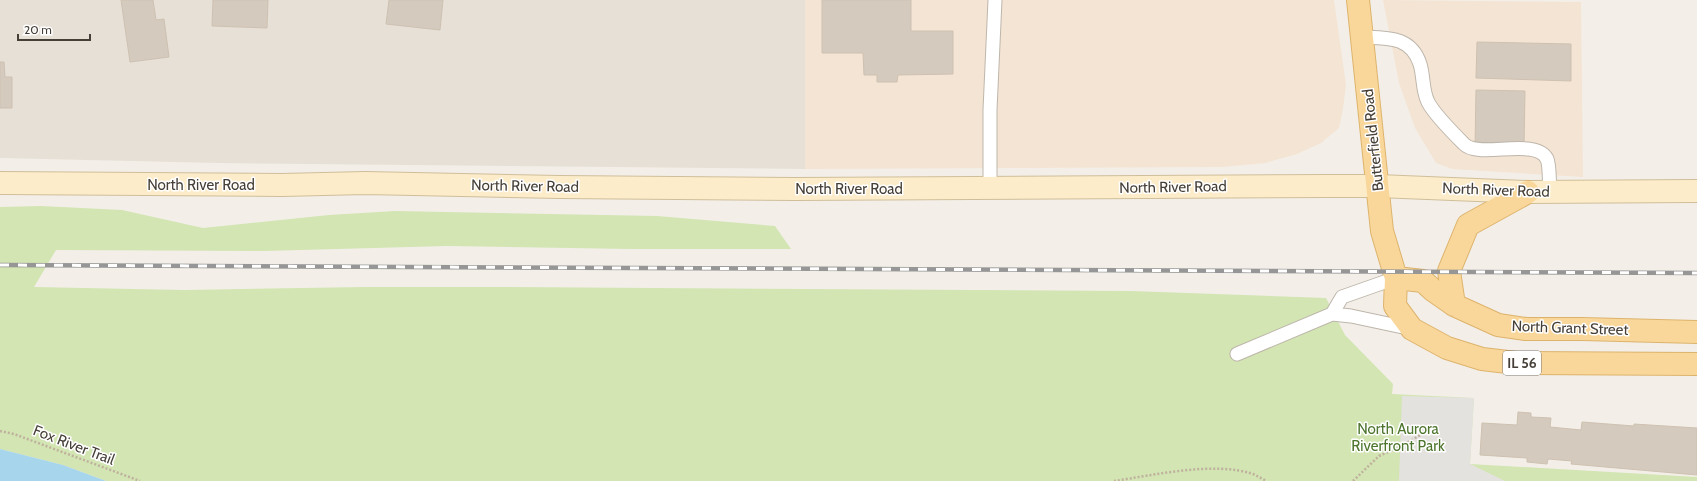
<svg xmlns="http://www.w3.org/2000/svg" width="1697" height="481" viewBox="0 0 1697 481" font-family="Cabin,sans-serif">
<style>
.residential{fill:#e7e0d6}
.commercial{fill:#f4e4d4}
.green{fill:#d2e5b3}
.parking{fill:#e4e2df}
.water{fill:#a7d5ec}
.building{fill:#d4cabe;stroke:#cec1b1}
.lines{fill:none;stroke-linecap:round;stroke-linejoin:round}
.lane-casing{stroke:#beb6ab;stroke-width:15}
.secondary-casing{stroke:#d0be9a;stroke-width:24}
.primary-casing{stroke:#ddb36c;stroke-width:24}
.path{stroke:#bfb19d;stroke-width:2.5;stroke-dasharray:2 2;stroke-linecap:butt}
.lane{stroke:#fff;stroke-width:13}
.secondary{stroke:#fcecc9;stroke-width:22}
.primary{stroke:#f9d79b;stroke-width:22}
.rail-casing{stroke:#969696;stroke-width:4.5}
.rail{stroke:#fff;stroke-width:3;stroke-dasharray:9;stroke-linecap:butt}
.labels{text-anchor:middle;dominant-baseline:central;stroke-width:3;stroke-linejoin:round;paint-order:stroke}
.shield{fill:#fff;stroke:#7e7973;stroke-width:1}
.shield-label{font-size:14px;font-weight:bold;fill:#463f37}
.street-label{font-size:15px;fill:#463f37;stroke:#fff}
.park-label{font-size:15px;fill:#4d752d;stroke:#fff}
</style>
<rect width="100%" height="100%" fill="#f3efe8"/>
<path class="residential" d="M0,0h805v169l-588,-6 -217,-5z"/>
<path class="commercial" d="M805,0h529l12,85 -3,24 -4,19 -18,15 -24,11 -32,9 -42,4 -418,2z
M1383,0l198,2 2,175 -131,-8 -16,-6 -21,-35 -16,-45z"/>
<path class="green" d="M41,206l81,4 81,18 126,-13 66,-4 262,5 118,10 16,23h-159l-185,-3 -183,5 -208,-1 -22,37 150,3 180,-3h139l628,4 195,7 19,37 48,49 -1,10 82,4 -4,66 227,13v4h-1591l-43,-16 -63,-16v-242z"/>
<path class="parking" d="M1402,396l72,2 -4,66 35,17h-106z"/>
<path class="water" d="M0,449l63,16 43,16h-106z"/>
<path class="building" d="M121,0h32l3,20 8,-1 5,38 -39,5z
M213,0h55l-1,28 -55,-2z
M389,0h54l-3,30 -54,-6z
M822,0h89v31h42v43l-55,1 -1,7h-20v-7h-13l-1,-22h-41z
M1477,42l94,2v37l-95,-3z
M0,62h4l1,15h7v31h-12z
M1476,90l49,1 -1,56h-49z
M1518,412l13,1v4l20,1 -1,9 31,3 1,-8 52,4v-2l63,4v47l-126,-11 1,-3 -24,-2 -1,5 -20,-2v-4l-47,-3 2,-32 35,2z"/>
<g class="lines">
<defs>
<path id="lane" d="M1362,37c25,1 49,-1 58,27 4,13 2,26 8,38 5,10 27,33 36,42 14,15 72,-7 83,15 3,6 2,25 3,33
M990,189v-79l5,-110
M1332,314l10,-17 54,-19
M1237,354l95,-40 19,2 61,13"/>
<path id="secondary" d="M0,183l282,2 83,-2 195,4 235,2 532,-3h51l150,6 169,-1"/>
<path id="primary" d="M1358,0l24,231 14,47 -1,28 17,23 35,19 35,11 34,4 181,1
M1396,278l27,3 11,10 20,14 44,20 28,4h56l115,3
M1454,305l-5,-34 19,-46 60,-33"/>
</defs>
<use href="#lane" class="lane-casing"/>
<use href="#secondary" class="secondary-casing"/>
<use href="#primary" class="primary-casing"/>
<path class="path" d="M0,431l14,3 126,47
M1114,481c41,-6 100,-20 139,-7 5,2 9,5 14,7
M1353,481l26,-25 21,-9 27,-16"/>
<use href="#lane" class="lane"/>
<use href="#secondary" class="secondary"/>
<use href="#primary" class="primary"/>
<defs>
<path id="rail" d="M0,265l1697,8"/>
</defs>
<use href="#rail" class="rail-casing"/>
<use href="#rail" class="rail"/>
</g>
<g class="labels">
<rect class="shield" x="1503" y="351" width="38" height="24" rx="3"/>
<g class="shield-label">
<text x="1522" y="363">IL 56</text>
</g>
<g class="street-label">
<text transform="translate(1373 140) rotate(-96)">Butterfield Road</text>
<text x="201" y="185">North River Road</text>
<text transform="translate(525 186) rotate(1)">North River Road</text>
<text transform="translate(1173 187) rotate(-1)">North River Road</text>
<text x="849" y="189">North River Road</text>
<text transform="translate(1496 190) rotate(2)">North River Road</text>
<text transform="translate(1570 328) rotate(2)">North Grant Street</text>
<text transform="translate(74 445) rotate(21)">Fox River Trail</text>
</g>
<g class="park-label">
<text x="1398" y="429">North Aurora<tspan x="1398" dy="17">Riverfront Park</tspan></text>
</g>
</g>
<path d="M18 34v6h72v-6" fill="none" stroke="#463f37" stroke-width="2"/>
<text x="24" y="34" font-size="12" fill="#463f37" stroke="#ffffff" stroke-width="3" paint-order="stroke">20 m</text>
</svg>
